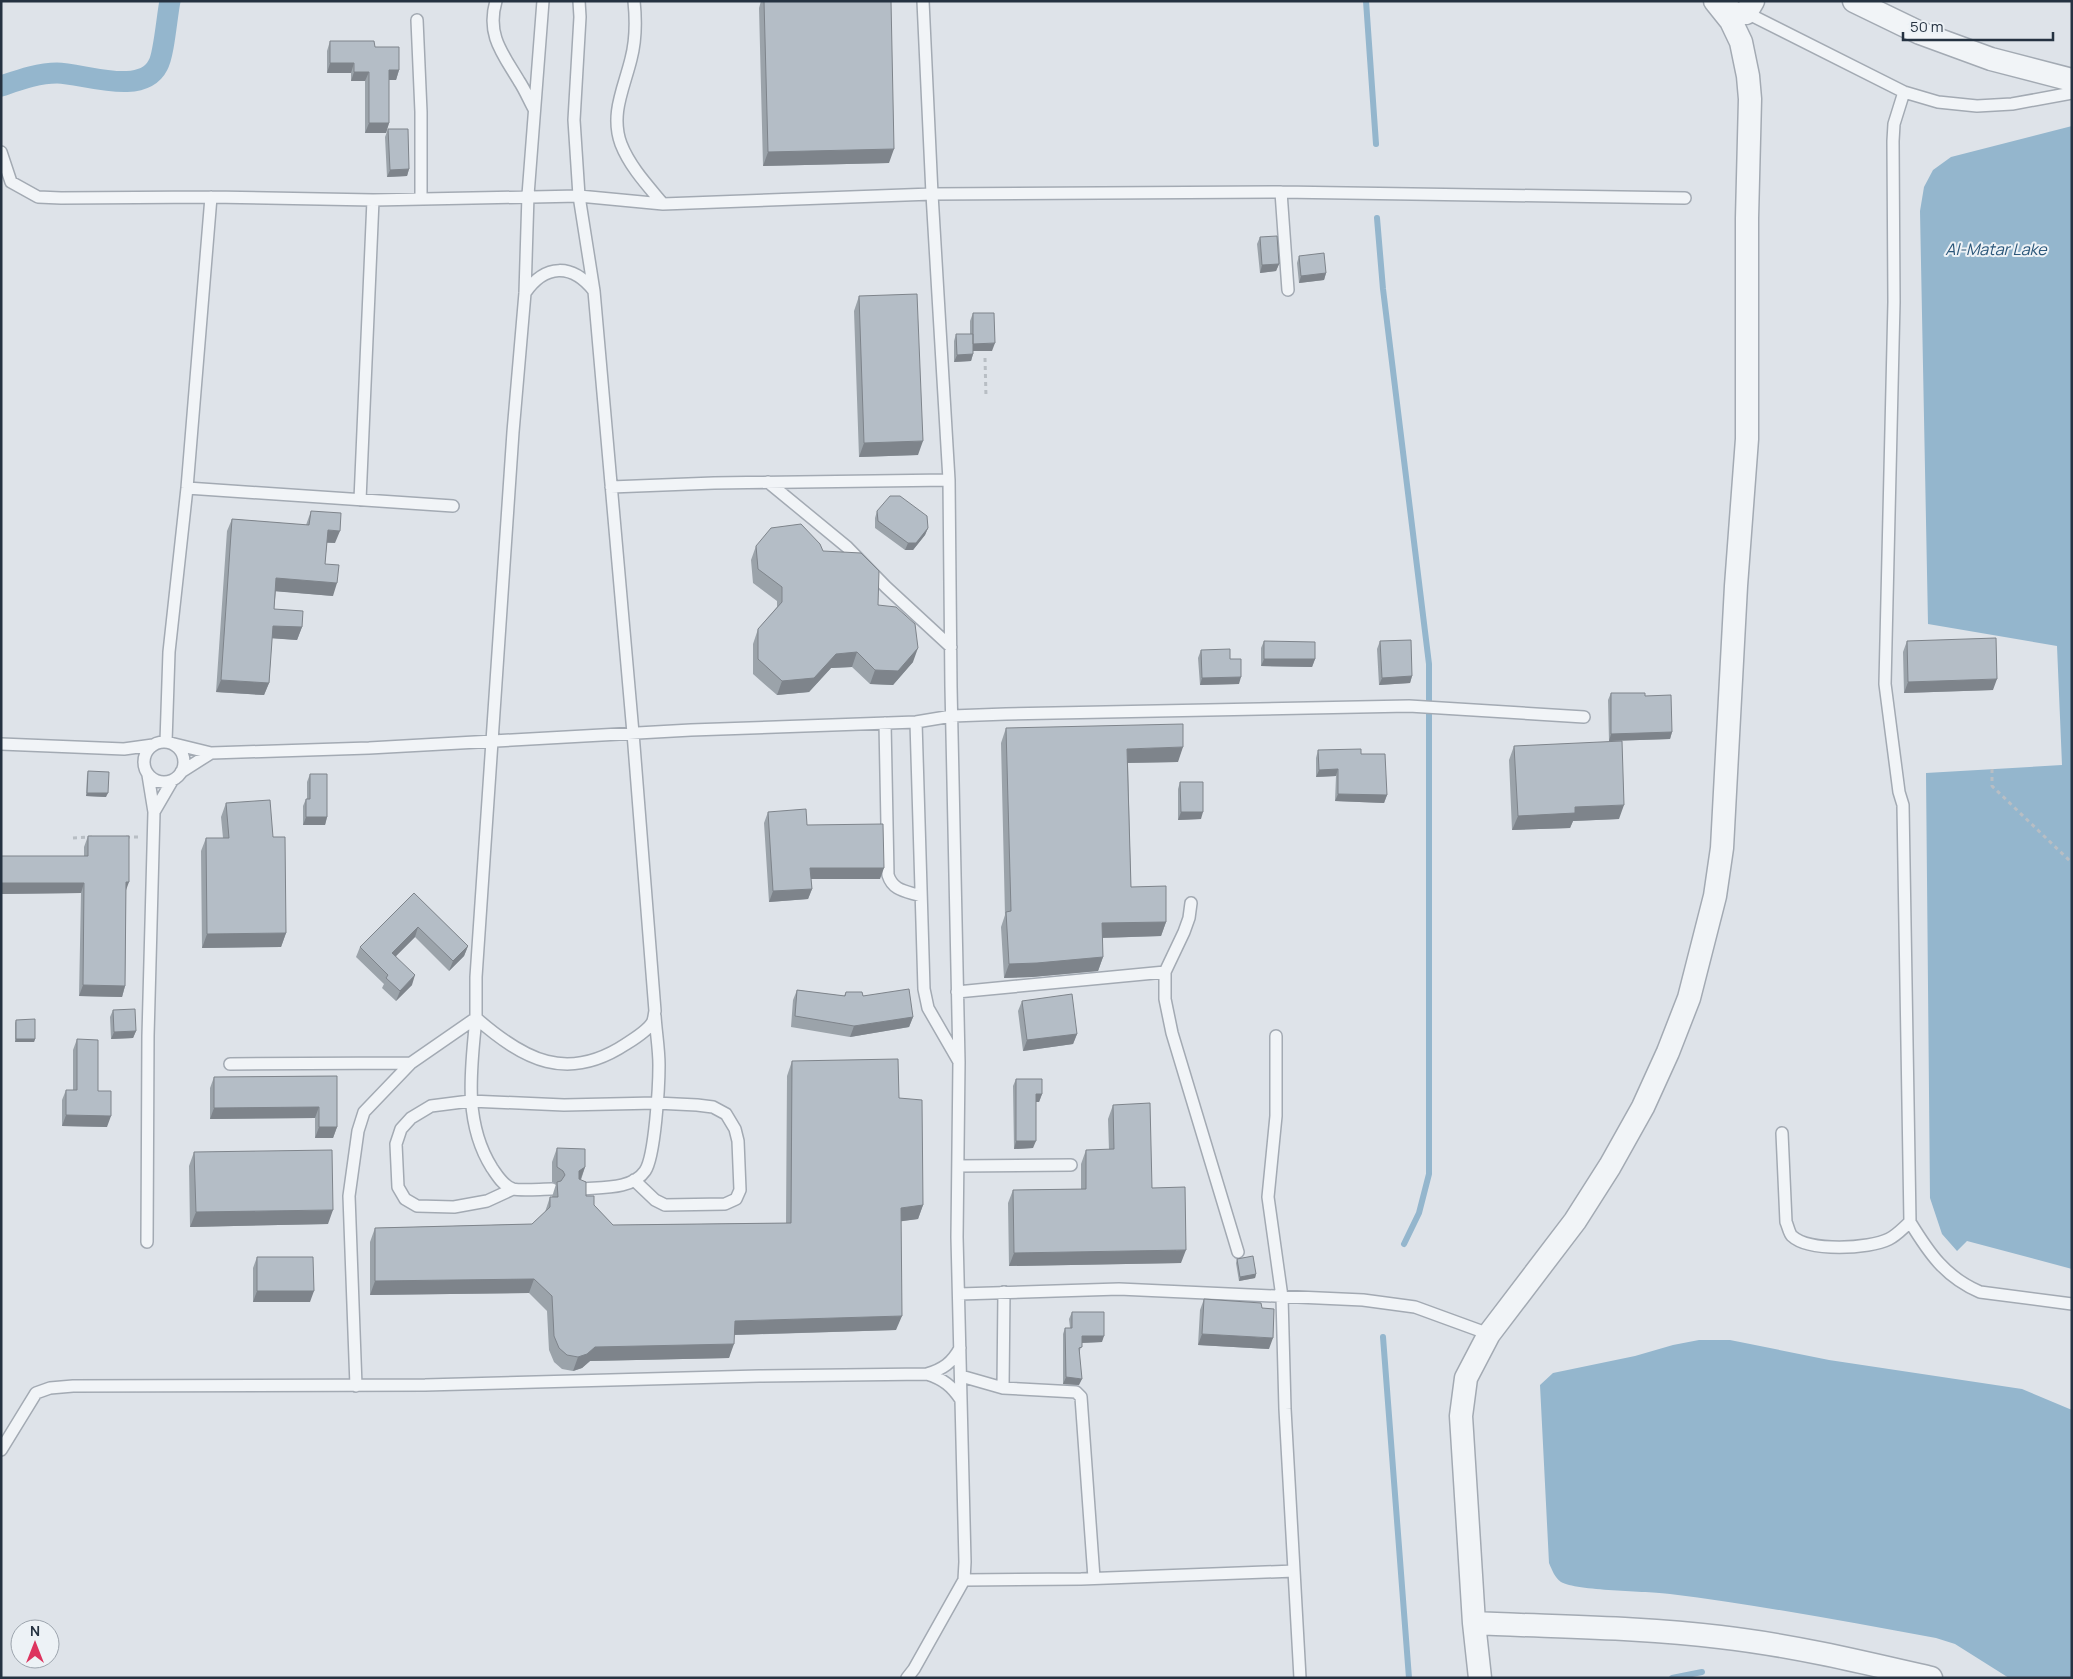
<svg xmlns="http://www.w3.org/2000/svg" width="2073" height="1679" viewBox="0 0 2073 1679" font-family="Manrope,sans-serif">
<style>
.water{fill:#94b6cd}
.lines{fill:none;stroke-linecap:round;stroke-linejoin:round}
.stream{stroke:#94b6cd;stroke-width:6}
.canal{stroke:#94b6cd;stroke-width:21}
.service-casing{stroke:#a3aab3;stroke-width:14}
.minor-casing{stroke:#a3aab3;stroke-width:25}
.path{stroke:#b8bec4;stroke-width:3;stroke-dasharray:4 4;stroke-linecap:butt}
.service{stroke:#f1f4f7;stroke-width:11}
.minor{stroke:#f1f4f7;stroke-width:22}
.wall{fill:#9ba3aa}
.shaded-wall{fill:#7e848b}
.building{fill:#b4bdc6;stroke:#7e848b}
.labels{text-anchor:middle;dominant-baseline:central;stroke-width:4;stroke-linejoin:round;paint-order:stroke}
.water-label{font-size:16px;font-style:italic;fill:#2b577a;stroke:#edf2f6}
</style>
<rect width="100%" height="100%" fill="#dee3e9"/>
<path class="water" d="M2072,126v1143l-105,-28 -10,10 -15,-17 -12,-36 -4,-425 136,-8 -5,-119 -129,-22 -8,-413 4,-24 9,-17 18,-13z
M1699,1340h31l99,20 193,29 50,21v268h-63l-54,-34 -19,-6c-88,-16 -177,-33 -266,-44 -22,-3 -94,-3 -109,-12 -6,-4 -9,-12 -12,-19l-9,-178 13,-12 82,-17 38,-11z"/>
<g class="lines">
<path class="stream" d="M1366,1l10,143
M1377,218l6,71 46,375v510l-10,39 -15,31
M1383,1337l26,341
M1672,1678l30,-6"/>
<path class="canal" d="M1,86c18,-6 37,-13 56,-13 26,0 85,24 101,-8 6,-10 9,-50 12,-64"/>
<defs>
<path id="service" d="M496,1c-10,34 7,53 23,80 6,9 10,19 15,28
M543,1l-15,194 -3,98 -12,139 -37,545v41c48,42 91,65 150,26 8,-5 21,-13 26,-21 2,-3 2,-8 3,-12l-22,-278 -39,-442 -15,-95 -5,-76 6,-103 -1,-16
M634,1c2,19 2,39 -3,58 -7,29 -21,55 -10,85 9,23 27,42 42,60
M1723,1l181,91 34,10 39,4 35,-2 60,-11
M417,20l4,92v87
M1904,92l-10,32 -1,17 1,161 -9,382 14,108 4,13 7,417c19,31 35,55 70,70l92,12
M1,152l10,30 27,15 23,1 150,-1 162,3 206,-4 84,8 269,-10 349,-2 404,6
M1281,192l7,98
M211,197l-24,291 -18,164 -3,90 45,11 158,-5 322,-18 225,-8 36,-6 54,-2 403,-8 175,11
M525,293c20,-29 47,-30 69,-2
M768,482l79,65 39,40 65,60
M611,487l103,-4 235,-3
M187,488l266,18
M360,500l13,-300
M916,722l8,267 4,19 30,52
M885,723l3,152c5,16 18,16 33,21
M144 762a20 20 0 1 1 40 0a20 20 0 1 1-40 0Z
M1,744l123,5 29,-4
M181,772l30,-19
M154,812l18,-31
M1191,903l-2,15 -5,14 -19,40v27l7,34 66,219
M957,992l208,-20
M476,1018c-5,51 -13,104 16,150 5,7 11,18 21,21 9,2 28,0 39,0
M1276,1036v80l-8,81 14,100 3,112 15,269
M230,1064l181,-1
M1782,1133l4,89c2,4 3,11 6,14 17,16 77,13 97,3 8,-4 14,-11 21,-17
M958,1166l113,-1
M513,1189l-26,12 -33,6 -37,-1 -12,-7 -7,-12 -2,-43 5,-15 10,-11 20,-12 39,-5 94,4 92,-2 41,2 16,2 13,7 9,15 3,12 2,49 -4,9 -11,5 -60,1 -10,-5 -21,-20
M580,1189c20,-2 52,1 65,-18 10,-14 14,-86 14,-106 0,-16 -3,-33 -4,-49
M147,1242l1,-206 6,-224 -6,-37
M959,1294l160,-5 244,11 52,7 74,27
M927,1374c16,-5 25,-11 33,-26
M961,1376l42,12 73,4 5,5 13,181
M356,1386l-7,-190 9,-65 6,-19 47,-49 65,-45
M1003,1388l1,-96
M1,1450l35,-57 14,-5 23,-2 352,-1 334,-9 168,-2c16,5 25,12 34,26
M964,1580l117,-1 213,-8
M907,1678l7,-9 50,-89 1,-18 -8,-325 2,-175 -8,-375 -2,-207 -17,-286 -9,-193"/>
<path id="minor" d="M1854,1l66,32 71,26 81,21
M1746,13l7,-12
M1474,1623c81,4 164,4 246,14 71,8 142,25 211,41
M1480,1678l-6,-55 -13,-207 5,-38 23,-44 86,-113 35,-55 33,-59 25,-55 21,-54 26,-102 7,-48 14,-262 11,-147v-221l3,-119 -2,-23 -7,-34 -10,-21 -16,-20"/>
</defs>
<use href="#service" class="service-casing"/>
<use href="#minor" class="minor-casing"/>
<path class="path" d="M985,358l1,39
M1992,769v17l80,77
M126,837h14
M73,838l19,-1"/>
<use href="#service" class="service"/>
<use href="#minor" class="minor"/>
</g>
<path class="wall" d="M761,1h130l-2,162 -126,3 -4,-158z
M330,41l45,6 24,23 -3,10h-7v43l-3,10h-21v-52h-14v-8h-24v-22z
M388,129l21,40 -2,7 -20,1 -2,-40z
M1260,237l19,27 -3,7 -16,2 -3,-29z
M1299,256l27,17 -2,7 -25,3 -2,-20z
M859,296l59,159 -59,2 -5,-146z
M973,313l19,38h-19v3l-2,7 -17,1v-21l2,-7h14v-13z
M311,511l24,32h-8l-2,21 8,32 -57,-5 -2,18 28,18 -5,13 -25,-2 -3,45 -5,12 -48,-3 11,-161 5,-12 74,6z
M877,511l51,17 -3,7 -12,15h-8l-30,-22v-10z
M756,546l67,5 55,54 35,57 -20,23 -23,-1 -18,-17 -21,1 -22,24 -32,3 -24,-21v-30l5,-15 19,-22v-6l-24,-18 -2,-23z
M1264,641l51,18 -3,8 -51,-1v-18z
M1380,641l32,35 -2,7 -31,2 -2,-36z
M1907,641l86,49 -89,3 -1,-41z
M1201,650l29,9 9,25 -39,1 -2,-27z
M1611,693l34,3 27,36 -2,7 -61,2 -1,-41z
M1006,728l172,34 -50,1 3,124 35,35 -5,14 -59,2 1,19 -5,14 -66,6 -28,1 -3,-51 4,-12 -4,-172z
M1514,746l105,73 -46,2 -3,7 -58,2 -3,-70z
M1318,750l43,4 26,41 -3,8 -49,-2 1,-25 -20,1v-19z
M88,771l18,26 -20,-1 1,-21z
M310,774l17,43 -2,8h-22v-19l3,-7h1v-17z
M1180,782l21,37 -23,1v-31z
M226,803l47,34 13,96 -5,14 -79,1 -1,-97 5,-13h17l-2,-21z
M768,812l39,13 73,54h-69l1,10 -4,10 -39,3 -5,-79z
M88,836l38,55 -1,95 -3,11 -43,-1 2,-103 -80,1v-38h83v-9z
M414,893l54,53 -4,10 -15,15 -34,-34 -19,19 16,29 -16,16 -14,-13 2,-4 -28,-27 4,-10z
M797,990l47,6 2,-4 17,4 50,21 -4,10 -59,10 -59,-10 2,-27z
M1022,1001l55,33 -4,10 -50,7 -5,-40z
M113,1010l23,21 -3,7 -22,1 -1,-22z
M16,1020l19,19 -1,3h-19v-19z
M77,1039l21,52 9,36 -45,-1v-26l4,-10h7v-40z
M792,1061l107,37 24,107 -5,14 -17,2 -5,109 -162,5 -5,23 -139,3 -8,7 -9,3 -11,-2 -8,-7 -5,-12 -2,-39 -18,-18 -159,2v-53l5,-14 157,-4 13,-12 5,-15h2l4,-13 -4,-2v-20l5,-14 28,19 -4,13 5,16 8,9 19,20 173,-2 1,-147z
M337,1076v51l-4,11h-18v-20l-105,1v-31l4,-11z
M1016,1079l26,15 -3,8h-3l-3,46 -19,1 -1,-63z
M1113,1105l39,83 29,75 -172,3 -1,-63 5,-13 68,-1v-25l5,-14h23l-1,-31z
M194,1152l134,72 -138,3 -1,-61z
M257,1257l53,45h-57v-34z
M1237,1259l19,15 -1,4 -16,3 -3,-18z
M1204,1299l65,50 -71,-4 2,-35z
M1072,1312l30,30 -20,1 -3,11v31l-16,-1v-50l2,-6h5l-1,-9z"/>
<path class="shaded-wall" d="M330,63h24l-3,10h-24z
M389,70h10l-3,10h-10z
M354,72h15l-4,9h-14z
M369,123h20l-3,10h-21z
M894,149l-5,14 -126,3 5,-14z
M409,169l-2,7 -20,1 3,-7z
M1279,264l-3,7 -16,2 2,-8z
M1326,273l-2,7 -25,3 2,-7z
M995,343l-3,8h-21l2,-7z
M973,354l-2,7 -17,1 3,-7z
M923,441l-5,14 -59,2 5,-14z
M928,528l-3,7 -12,15h-8l3,-7z
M328,530l12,1 -5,12 -12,-1z
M276,578l61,5 -4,13 -61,-5z
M273,626l29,1 -5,13 -29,-2z
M918,648l-5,14 -20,23 -23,-1 5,-14z
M857,652l-5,15 -21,1 -22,24 -32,3 5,-14 54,-27z
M1264,659h51l-3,8 -51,-1z
M1412,676l-2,7 -31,2 3,-7z
M1241,677l-2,7 -39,1 2,-7z
M1997,679l-4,11 -89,3 4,-11z
M221,680l48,3 -5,12 -48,-3z
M1672,732l-2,7 -61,2 2,-7z
M1183,747l-5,15 -56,1 5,-14z
M1338,769l-2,7 -20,1 3,-7z
M87,793h21l-2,4 -20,-1z
M1338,794l49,1 -3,8 -49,-2z
M1624,805l-5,14 -46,2 -3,7 -58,2 6,-14 57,-9z
M1181,812h22l-2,7 -23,1z
M306,817h21l-2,8h-22z
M810,868h74l-4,11h-73z
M126,882h3l-4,11z
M1,883h83l-3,10 -80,1z
M812,889l-4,10 -39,3 4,-11z
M1166,922l-5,14 -64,2 5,-15z
M418,927l-3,10 -26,26 3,-10z
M286,933l-5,14 -79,1 5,-14z
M468,946l-4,10 -15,15 4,-10z
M1103,957l-5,14 -66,6 -28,1 5,-14z
M415,975l-3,10 -16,16 4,-10z
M83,985l42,1 -3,11 -43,-1z
M913,1017l-4,10 -59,10 4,-11z
M136,1031l-3,7 -22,1 3,-7z
M1077,1034l-4,10 -50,7 4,-11z
M16,1039h19l-1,3h-19z
M1036,1094h6l-3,8h-6z
M319,1107l-4,11 -105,1 4,-11z
M66,1115l45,1 -4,11 -45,-1z
M319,1127h18l-4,11h-18z
M1016,1141h20l-3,7 -19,1z
M585,1167l-5,14 -6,4 5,-14z
M923,1205l-5,14 -22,3 5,-14z
M333,1210l-5,14 -138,3 6,-15z
M1186,1250l-5,13 -172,3 5,-13z
M1256,1274l-1,4 -16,3 1,-4z
M534,1279l-5,14 -159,2 5,-14z
M257,1291h57l-4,11h-57z
M902,1316l-6,14 -166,5 5,-14z
M1202,1334l71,4 -4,11 -71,-4z
M1082,1336h22l-2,6 -23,1z
M734,1344l-5,14 -139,3 -8,7 -9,3 5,-14 17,-10z
M1066,1377l16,2 -3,6 -16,-1z"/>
<path class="building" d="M764,1h127l3,148 -126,3z
M330,41h44l1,6h24v23h-10v53h-20v-51h-15v-9h-24z
M388,129h20l1,40 -19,1z
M1277,236l2,28 -17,1 -2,-28z
M1324,253l2,20 -25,3 -2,-20z
M917,294l6,147 -59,2 -5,-147z
M973,313h21l1,30 -22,1z
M956,334h17v20l-16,1z
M890,496h10l27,20 1,12 -12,15h-8l-30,-22 -1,-10z
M311,511l30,2 -1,18 -12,-1 -3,34 14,1 -2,18 -61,-5 -2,31 29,2 -1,16 -29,-1 -4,57 -48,-3 11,-161 77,6z
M801,524l19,20 3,7 38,2 18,18 -1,34 18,2 19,17 3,24 -20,23 -23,-1 -18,-18 -21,2 -22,24 -32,3 -24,-22v-30l24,-27v-15l-24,-18 -2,-23 15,-18z
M1996,638l1,41 -89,3 -1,-41z
M1411,640l1,36 -30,2 -2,-37z
M1264,641l51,1v17h-51z
M1230,649v10h11v18l-39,1 -1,-28z
M1611,693h34v3l26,-1 1,37 -61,2z
M1183,724v23l-56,2 4,138 35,-1v36l-64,1 1,34 -66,6 -28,1 -3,-52 5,-1 -5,-183z
M1622,741l2,64 -49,2v6l-57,3 -4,-70z
M1361,749v5h24l2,41 -49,-1v-25l-19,1 -1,-20z
M88,771l21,1 -1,21h-21z
M310,774h17v43h-21v-18h4z
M1180,782h23v30h-22z
M270,800l3,37h12l1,96 -79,1 -1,-96h23l-3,-35z
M806,809l1,16 76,-1 1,44h-74l2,21 -39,2 -5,-79z
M88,836h41v46h-3l-1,104 -42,-1 1,-102h-83v-27h87z
M414,893l54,53 -15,15 -35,-34 -26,26 23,22 -15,16 -14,-13 2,-3 -28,-28z
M909,989l4,28 -59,9 -59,-10 2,-26 48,6 1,-4h16l1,4z
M1072,994l5,40 -50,6 -5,-39z
M135,1009l1,22 -22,1 -1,-22z
M35,1019v20h-19v-19z
M77,1039l21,1v51h13v25l-45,-1v-25h11z
M898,1059l1,39 23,2 1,105 -22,3 1,108 -167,5 -1,23 -139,3 -8,7 -9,3 -11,-2 -8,-7 -5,-12 -2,-40 -18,-17 -159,2v-53l157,-4 18,-17v-10h8l-1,-15 4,-1 4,-6 -2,-4 -6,-4v-19l28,1v18l-6,4v8l7,3v14h8v9l19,20 178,-2 1,-162z
M337,1076v51h-18v-20l-105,1v-31z
M1016,1079h26v15h-6v47h-20z
M1150,1103l2,85 33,-1 1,63 -172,3 -1,-63 73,-1v-39l28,-1 -1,-44z
M332,1150l1,60 -137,2 -2,-60z
M1253,1256l3,18 -16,3 -3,-18z
M257,1257h56l1,34h-57z
M1204,1299l57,4 1,5 12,1 -1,29 -71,-4z
M1072,1312h32v24h-22v11l-3,1 3,31 -16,-2 -1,-49h7z"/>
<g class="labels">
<g class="water-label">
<text x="1996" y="249">Al-Matar Lake</text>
</g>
</g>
<rect width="2073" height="1679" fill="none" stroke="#253241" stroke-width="5"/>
<g transform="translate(35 1644)"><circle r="24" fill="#edf2f6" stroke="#9da5ae"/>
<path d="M0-4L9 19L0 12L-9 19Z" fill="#dd345f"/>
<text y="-8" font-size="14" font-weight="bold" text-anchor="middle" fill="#253241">N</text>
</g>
<path d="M1903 32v8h150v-8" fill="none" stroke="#253241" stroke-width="2.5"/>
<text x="1910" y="32" font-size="15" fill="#253241" stroke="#edf2f6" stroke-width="4" paint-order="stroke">50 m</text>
</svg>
